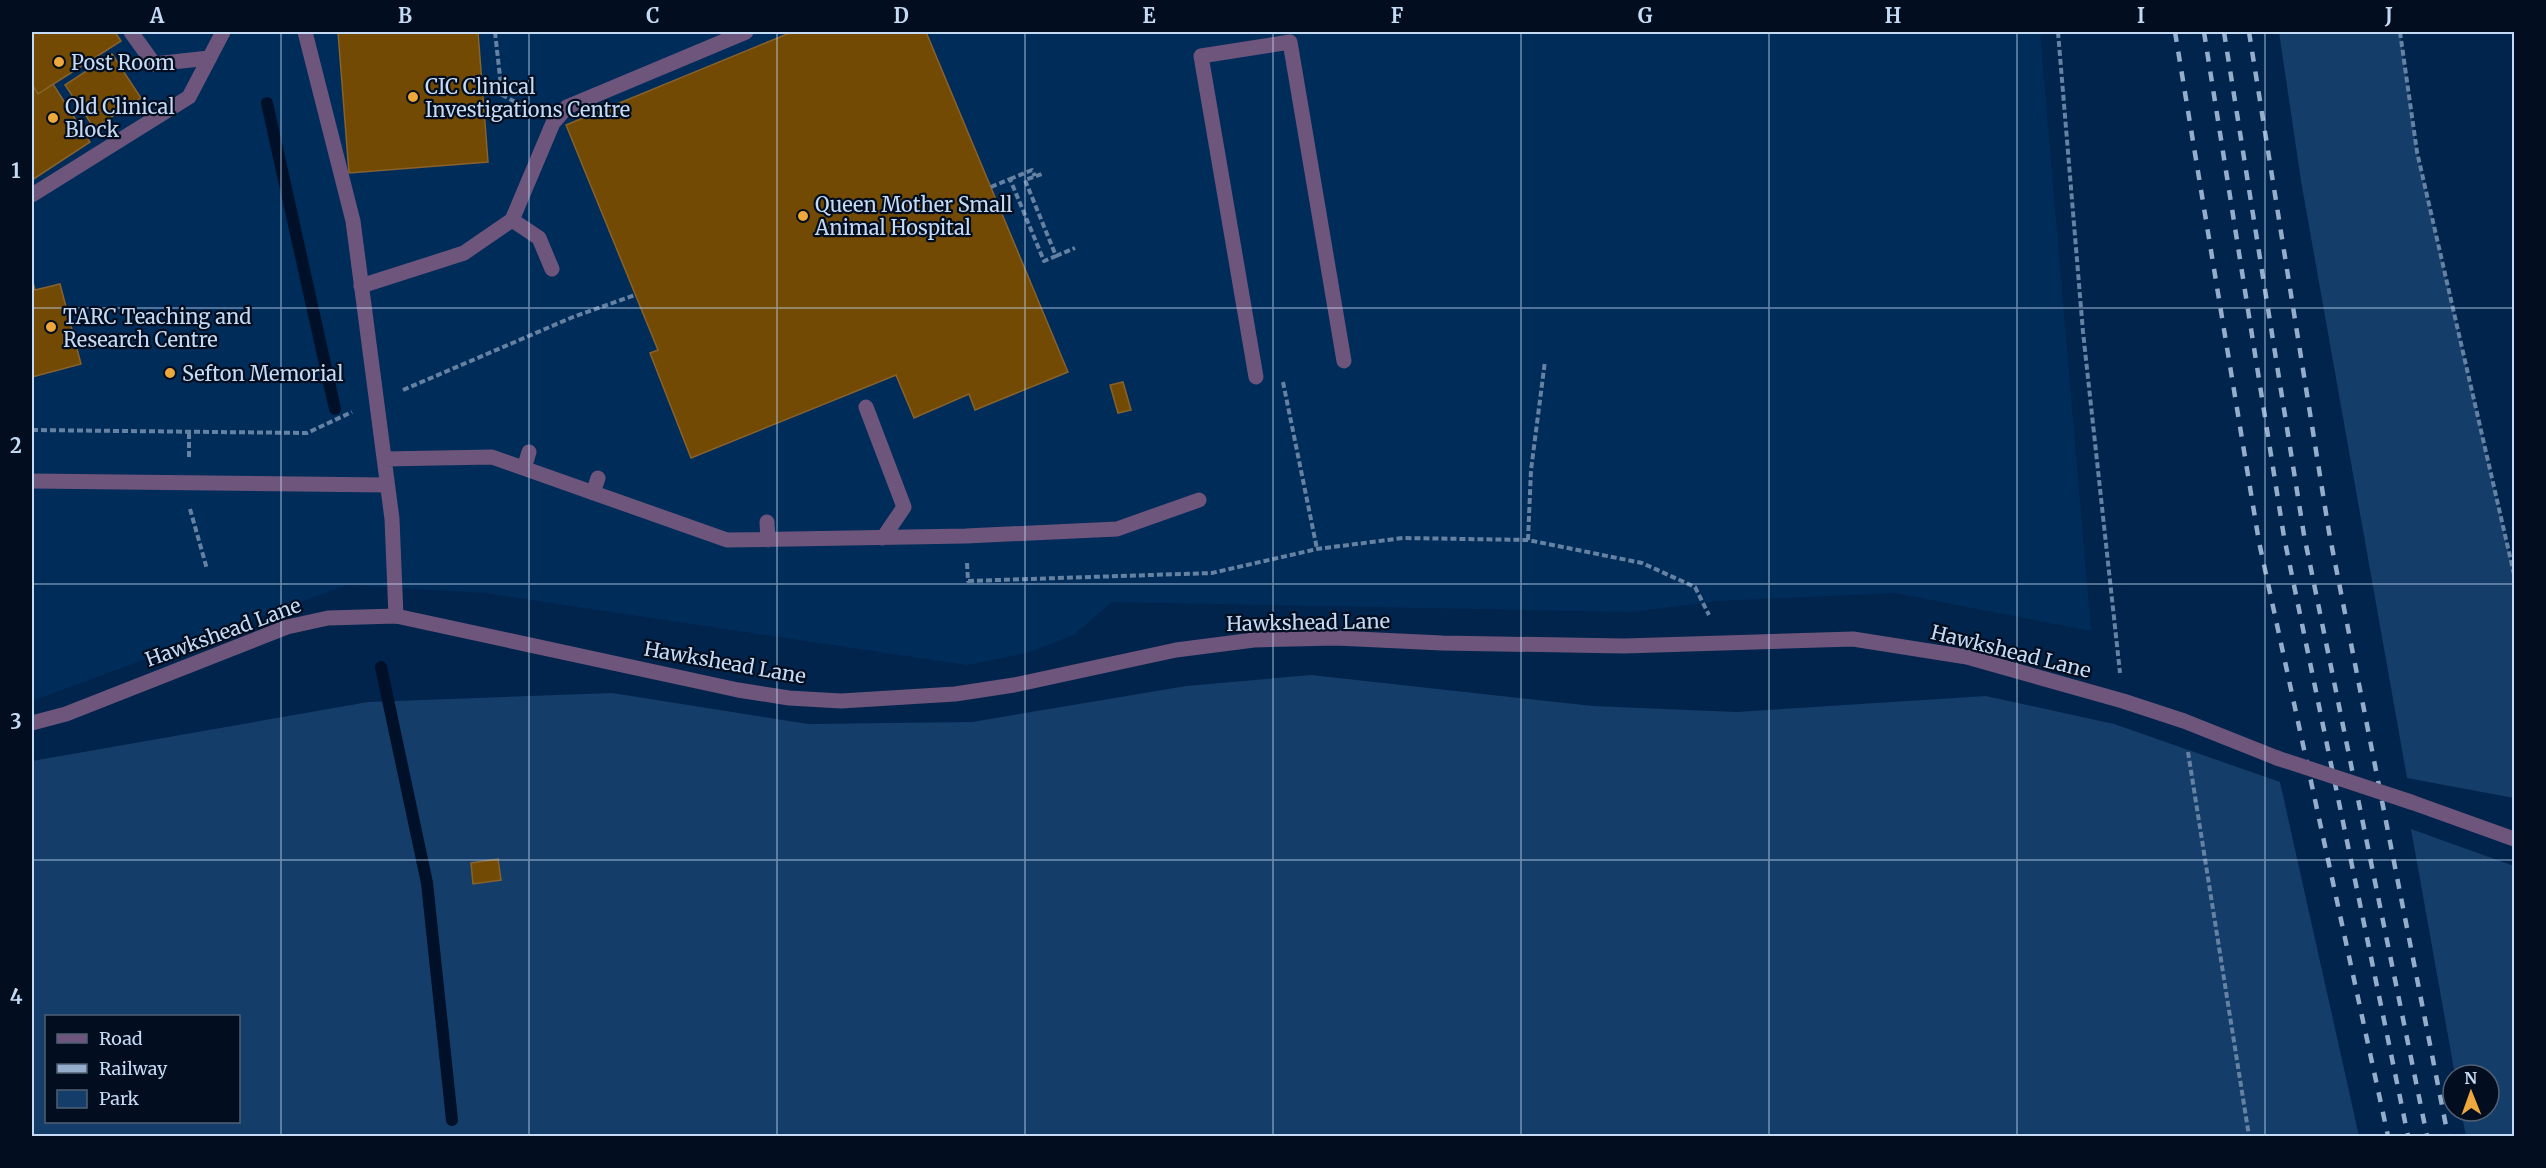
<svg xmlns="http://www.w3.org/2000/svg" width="2546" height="1168" viewBox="0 0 2546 1168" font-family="Merriweather,serif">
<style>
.built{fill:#002c5a}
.green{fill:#143d69;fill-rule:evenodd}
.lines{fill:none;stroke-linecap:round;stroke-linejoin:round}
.stream{stroke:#001028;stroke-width:12}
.building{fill:#724a03;stroke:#87622d;stroke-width:1.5}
.path{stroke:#6582a2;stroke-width:4;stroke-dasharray:6 3;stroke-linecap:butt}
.lane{stroke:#6e557c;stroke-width:15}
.street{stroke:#6e557c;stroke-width:15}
.rail{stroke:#94adcb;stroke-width:4.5;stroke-dasharray:10 10;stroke-linecap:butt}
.street-bridge{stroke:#6e557c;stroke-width:15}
.grid{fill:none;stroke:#c5daf4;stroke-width:1.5;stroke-opacity:0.55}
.poi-dot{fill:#eea73d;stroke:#020e1f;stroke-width:2}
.labels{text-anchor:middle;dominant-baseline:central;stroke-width:4.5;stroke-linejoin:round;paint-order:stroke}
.poi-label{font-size:20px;fill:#c5daf4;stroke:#020e1f;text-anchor:start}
.street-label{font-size:20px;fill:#c5daf4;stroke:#020e1f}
.neatline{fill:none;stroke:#c5daf4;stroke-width:2}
.grid-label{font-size:20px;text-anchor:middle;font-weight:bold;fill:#c5daf4}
</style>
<rect width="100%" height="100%" fill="#00244c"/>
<path class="built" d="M32,32h2008l51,599 -196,-38 -177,8 -85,11 -521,-10 -38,33 -47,18 -60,12 -482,-72 -138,-8 -315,116z"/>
<path class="green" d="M2279,32h121l17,120 97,422v224l-107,-20 -106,-597z
M1311,675l282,31 143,6 250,-16 128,28 166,58 79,354h-2327v-375l336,-59 244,-9 196,31 164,-2 214,-36zM46,1016h192v106h-192z
M2411,829l103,37v270h-48l-5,-25h28v-36h-34z"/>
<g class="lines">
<path class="stream" d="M267,103l68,306
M381,667l46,216 25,237"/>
</g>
<path class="building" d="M32,32h83l6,9 -83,53 -6,-10z
M338,32h140l10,130 -139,11z
M792,32h134l142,340 -93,38 -6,-16 -55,24 -18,-43 -205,83 -41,-105 8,-3 -92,-225z
M112,54l29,44 -47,30 -29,-43z
M32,84l6,10 15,-10 37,58 -58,38z
M32,278l3,12 25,-6 21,80 -49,13z
M1123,382l8,28 -13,3 -8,-28z
M498,859l3,21 -28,4 -2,-21z"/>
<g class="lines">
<path class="path" d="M495,32l7,63 27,14
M2058,32l25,300 37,341
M2400,32l17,120 97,422
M1010,179l22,-9 3,6
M991,187l19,-8 34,82 12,-5 -31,-76 17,-6
M1056,256l19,-8
M1283,382l34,167
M403,390l170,-73 62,-22
M32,430l275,3 45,-21
M189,457v-25
M190,509l17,60
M1528,540l3,-70 14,-109
M967,563l1,18 244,-8 105,-24 86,-11 125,2 114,23 53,24 14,28
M2188,752l61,384"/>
<path class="lane" d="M131,32l23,32 55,-6
M305,32l48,189 39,298 4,97
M32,195l157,-98 34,-65
M512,220l27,18 13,31
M361,286l103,-33 48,-33 41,-97 14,-16 179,-75
M1256,377l-55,-321 89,-14 54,319
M866,407l38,100 -21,31
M384,459l108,-2 235,83 239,-4 151,-7 82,-29
M524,468l5,-16
M32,481l355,4
M593,493l5,-15
M767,522l1,18"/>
<path class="street" d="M32,723l34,-9 221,-87 41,-9 68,-2 342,74 51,8 52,3 114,-7 59,-9 162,-35 78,-10 82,-2 106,5 182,3 229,-7 114,18 156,44 61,20 93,37
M2411,802l103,37"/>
<path class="rail" d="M2175,32l84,510 129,594
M2204,32l80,505 124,599
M2224,32l80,503 123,601
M2249,32l80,500 119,604"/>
<path class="street-bridge" d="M2277,758l134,44"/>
</g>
<path class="grid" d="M281,32v1104M529,32v1104M777,32v1104M1025,32v1104M1273,32v1104M1521,32v1104M1769,32v1104M2017,32v1104M2265,32v1104M32,308h2482M32,584h2482M32,860h2482"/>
<g class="poi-dot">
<circle cx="59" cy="62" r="6"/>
<circle cx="413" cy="97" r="6"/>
<circle cx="53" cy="118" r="6"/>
<circle cx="803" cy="216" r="6"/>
<circle cx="51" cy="327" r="6"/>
<circle cx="170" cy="373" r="6"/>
</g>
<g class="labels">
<g class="poi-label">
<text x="71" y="62">Post Room</text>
<text x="425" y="86">CIC Clinical<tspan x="425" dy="23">Investigations Centre</tspan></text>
<text x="65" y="106">Old Clinical<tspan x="65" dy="23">Block</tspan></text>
<text x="815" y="204">Queen Mother Small<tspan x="815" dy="23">Animal Hospital</tspan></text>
<text x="63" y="316">TARC Teaching and<tspan x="63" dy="23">Research Centre</tspan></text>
<text x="182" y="373">Sefton Memorial</text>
</g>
<g class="street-label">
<text transform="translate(1308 622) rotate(-1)">Hawkshead Lane</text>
<text transform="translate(223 632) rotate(-20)">Hawkshead Lane</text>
<text transform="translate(2011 651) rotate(14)">Hawkshead Lane</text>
<text transform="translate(725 662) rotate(10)">Hawkshead Lane</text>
</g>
</g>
<rect width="2546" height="1168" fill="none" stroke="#020e1f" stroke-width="66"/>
<rect x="45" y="1015" width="195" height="108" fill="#020e1f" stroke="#506074" stroke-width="1.5"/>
<rect x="57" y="1034" width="30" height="9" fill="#6e557c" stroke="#506074" stroke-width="1.5"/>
<text x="99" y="1045" font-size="18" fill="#c5daf4">Road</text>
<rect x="57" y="1064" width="30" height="9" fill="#94adcb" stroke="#506074" stroke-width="1.5"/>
<text x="99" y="1075" font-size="18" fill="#c5daf4">Railway</text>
<rect x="57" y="1090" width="30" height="18" fill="#143d69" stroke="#506074" stroke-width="1.5"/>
<text x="99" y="1105" font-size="18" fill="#c5daf4">Park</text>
<g transform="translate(2471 1093) rotate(359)"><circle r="28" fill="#020e1f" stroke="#506074" stroke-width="1.5"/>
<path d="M0-4.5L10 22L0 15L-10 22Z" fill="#eea73d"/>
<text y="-9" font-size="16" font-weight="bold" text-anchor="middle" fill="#c5daf4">N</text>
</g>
<rect x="33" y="33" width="2480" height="1102" class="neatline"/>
<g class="grid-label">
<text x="157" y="23">A</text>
<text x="405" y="23">B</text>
<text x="653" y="23">C</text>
<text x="901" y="23">D</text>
<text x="1149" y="23">E</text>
<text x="1397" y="23">F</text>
<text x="1645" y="23">G</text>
<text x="1893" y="23">H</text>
<text x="2141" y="23">I</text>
<text x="2389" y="23">J</text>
<text x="16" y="178">1</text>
<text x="16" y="453">2</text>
<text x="16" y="729">3</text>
<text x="16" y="1004">4</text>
</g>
</svg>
